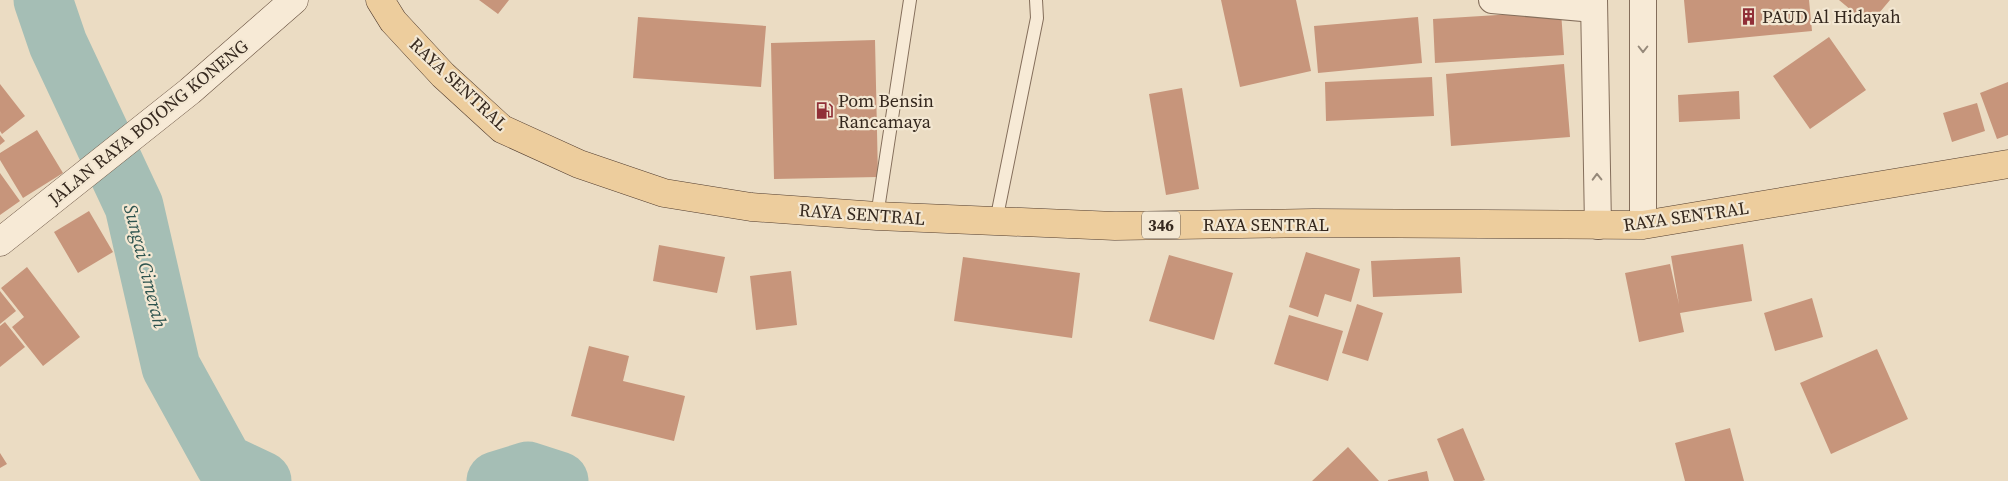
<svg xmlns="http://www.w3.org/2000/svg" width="2008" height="481" viewBox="0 0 2008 481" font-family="'Source Serif 4',serif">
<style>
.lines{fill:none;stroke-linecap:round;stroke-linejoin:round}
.river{stroke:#a5beb5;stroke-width:59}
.building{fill:#c7957b}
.service-casing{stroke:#846e5b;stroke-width:14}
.minor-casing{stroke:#846e5b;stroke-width:28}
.secondary-casing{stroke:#664f3e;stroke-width:29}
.primary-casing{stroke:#523d2f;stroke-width:29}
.service{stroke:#f7ead6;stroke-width:12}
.minor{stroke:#f7ead6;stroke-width:26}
.secondary{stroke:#f7ead6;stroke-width:28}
.primary{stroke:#edcd9d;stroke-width:28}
.oneway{stroke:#96897a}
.labels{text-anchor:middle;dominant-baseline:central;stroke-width:4.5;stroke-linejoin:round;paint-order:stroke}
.shield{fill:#f3e7d2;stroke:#6e6154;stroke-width:1}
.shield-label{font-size:16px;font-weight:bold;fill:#35281e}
.poi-label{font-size:18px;fill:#35281e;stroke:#f3e7d2;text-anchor:start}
.street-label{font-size:18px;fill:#35281e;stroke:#f3e7d2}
.water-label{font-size:19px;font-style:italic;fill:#2e544f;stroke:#f3e7d2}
</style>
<rect width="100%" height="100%" fill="#ebdcc3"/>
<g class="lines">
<path class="river" d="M43,0l15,44 76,162 37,161 53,96 38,18
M496,481l32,-10 31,10"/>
</g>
<path class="building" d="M479,0h30l-11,14z
M1221,0h75l15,71 -71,16z
M1684,0h125l3,31 -124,12z
M1839,0h51l-21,25z
M1561,11l3,44 -129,8 -2,-44z
M638,17l128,9 -5,61 -128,-9z
M1418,17l4,46 -104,10 -4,-47z
M1829,37l37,53 -56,39 -37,-53z
M875,40l3,137 -104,2 -3,-136z
M1564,64l6,73 -119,9 -5,-72z
M1432,77l2,39 -108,5 -1,-39z
M2008,82v53l-11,4 -17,-46z
M0,84l25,32 -23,18 -2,-3z
M1182,88l17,101 -33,6 -17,-101z
M1739,91l1,28 -61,3 -1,-27z
M1977,103l8,28 -33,11 -9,-29z
M37,130l26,43 -40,25 -23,-38v-7z
M0,135l5,6 -5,4z
M0,173l20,28 -20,14z
M89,211l24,41 -35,21 -24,-41z
M1743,244l9,57 -72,12 4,19 -45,10 -14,-69 45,-9 9,40 -8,-48z
M659,245l66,12 -8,36 -64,-12z
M1306,252l54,17 -9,33 -26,-8 -7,23 -29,-10z
M1169,255l64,18 -19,67 -65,-19z
M963,257l117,16 -8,65 -118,-17z
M1460,257l2,36 -89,4 -2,-36z
M27,267l53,70 -37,29 -31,-39 12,-10 -23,-29z
M791,271l6,54 -41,5 -6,-54z
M0,291l16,20 -16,13z
M1812,298l11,39 -48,14 -11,-38z
M1357,304l26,9 -15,48 -26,-8z
M1289,315l54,16 -15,50 -54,-17z
M5,322l20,25 -25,20v-41z
M589,346l40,10 -6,25 62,15 -11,45 -103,-25z
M1877,349l31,70 -77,35 -31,-71z
M1463,428l22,52 -3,1h-28l-17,-42z
M1730,428l14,53h-59l-10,-38z
M1348,447l31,34h-67z
M0,453l7,11 -7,4z
M1427,471l2,10h-41v-1z"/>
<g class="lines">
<defs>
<path id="service" d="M877,216l33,-216
M996,221l41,-203 -1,-18"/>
<path id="minor" d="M1492,0l102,9
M1594,0l4,226
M1643,0v225"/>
<path id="secondary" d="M0,242l190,-151 104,-91"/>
<path id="primary" d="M380,0l13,21 50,54 59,54 77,35 85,29 87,14 126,9 238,10 198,-3 330,2 365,-61"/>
</defs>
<use href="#service" class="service-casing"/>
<use href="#minor" class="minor-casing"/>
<use href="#secondary" class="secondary-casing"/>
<use href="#primary" class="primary-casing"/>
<use href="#service" class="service"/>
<use href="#minor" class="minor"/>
<use href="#secondary" class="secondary"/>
<use href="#primary" class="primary"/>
</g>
<defs><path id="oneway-chevron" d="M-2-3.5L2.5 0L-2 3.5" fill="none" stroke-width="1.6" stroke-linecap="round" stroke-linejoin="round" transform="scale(1.25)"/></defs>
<g class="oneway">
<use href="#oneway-chevron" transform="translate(1643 49) rotate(90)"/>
<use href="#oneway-chevron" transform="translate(1597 177) rotate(-91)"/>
</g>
<defs>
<symbol id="building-bare" viewBox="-9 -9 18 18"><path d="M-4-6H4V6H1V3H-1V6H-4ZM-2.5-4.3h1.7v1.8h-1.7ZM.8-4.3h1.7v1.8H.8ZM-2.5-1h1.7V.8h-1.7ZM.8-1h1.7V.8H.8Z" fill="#902f37" stroke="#f3e7d2" stroke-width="2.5" paint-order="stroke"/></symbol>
<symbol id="fuel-bare" viewBox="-9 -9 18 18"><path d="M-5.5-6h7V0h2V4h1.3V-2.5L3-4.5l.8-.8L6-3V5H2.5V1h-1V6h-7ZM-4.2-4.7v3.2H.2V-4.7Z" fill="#902f37" stroke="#f3e7d2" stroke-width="2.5" paint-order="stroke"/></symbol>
</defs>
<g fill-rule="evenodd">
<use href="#building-bare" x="1736" y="4" width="25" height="25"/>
<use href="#fuel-bare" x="812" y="98" width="25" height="25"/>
</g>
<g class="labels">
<rect class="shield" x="1142" y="211.5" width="38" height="27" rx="4"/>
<g class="shield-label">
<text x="1161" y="225">346</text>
</g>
<g class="poi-label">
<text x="1762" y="16">PAUD Al Hidayah</text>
<text x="838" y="100">Pom Bensin<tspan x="838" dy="21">Rancamaya</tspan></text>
</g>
<g class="street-label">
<text transform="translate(459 84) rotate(43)">RAYA SENTRAL</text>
<text transform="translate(148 122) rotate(-39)">JALAN RAYA BOJONG KONENG</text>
<text transform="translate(862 214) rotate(4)">RAYA SENTRAL</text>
<text transform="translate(1686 216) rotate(-8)">RAYA SENTRAL</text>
<text x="1266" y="224">RAYA SENTRAL</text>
</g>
<g class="water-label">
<text transform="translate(146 266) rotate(76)">Sungai Cimerah</text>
</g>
</g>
</svg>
